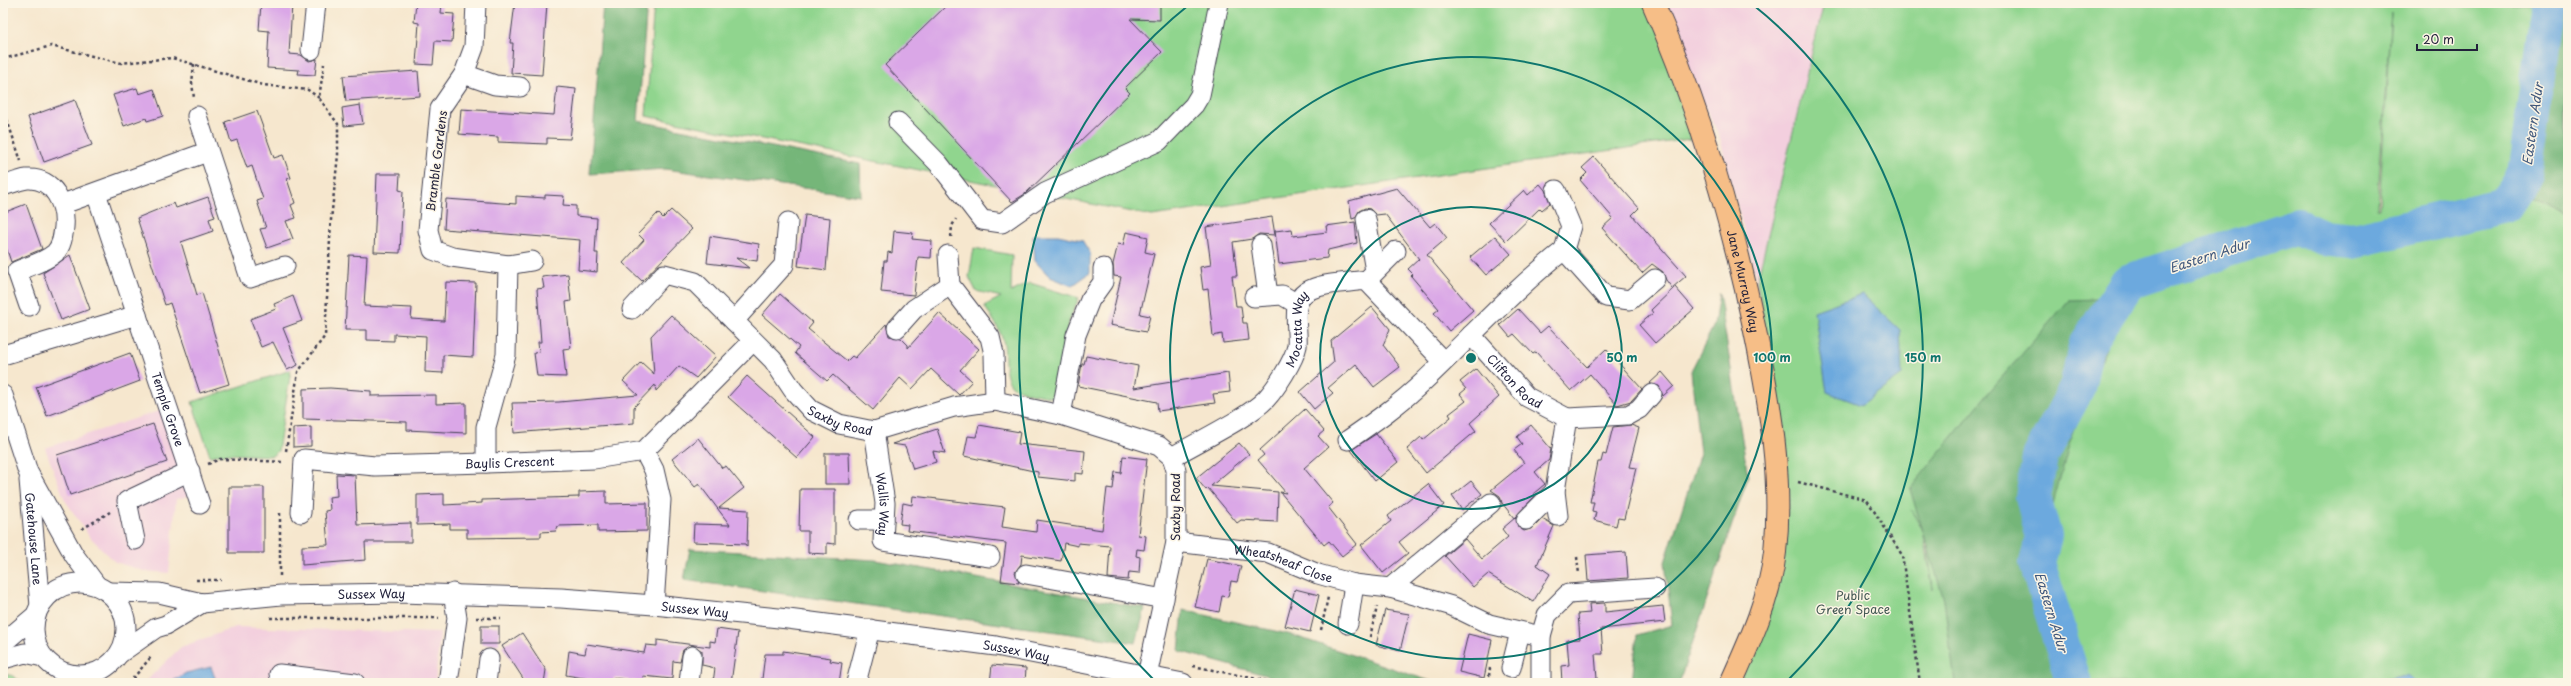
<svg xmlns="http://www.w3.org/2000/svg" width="2571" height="686" viewBox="0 0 2571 686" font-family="'Playpen Sans',sans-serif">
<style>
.built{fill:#f3cfde}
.green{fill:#90d58e;stroke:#597c64;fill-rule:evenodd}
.forest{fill:#74b679;stroke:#4b6c5a}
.water{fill:#6ca9de;stroke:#47668c}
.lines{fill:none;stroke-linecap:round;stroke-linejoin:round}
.river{stroke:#6ca9de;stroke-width:36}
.building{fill:#daa7e7}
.minor-casing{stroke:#424051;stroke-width:21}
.major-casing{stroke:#424051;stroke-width:24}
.path{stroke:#424051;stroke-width:2.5;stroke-dasharray:3 3;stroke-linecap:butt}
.minor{stroke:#fff;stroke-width:19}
.major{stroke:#f6be87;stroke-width:22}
.ring{fill:none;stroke:#0f766e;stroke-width:2}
.labels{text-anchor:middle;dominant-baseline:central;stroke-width:3;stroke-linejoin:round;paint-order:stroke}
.street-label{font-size:12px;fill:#22223b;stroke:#fcf5e5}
.park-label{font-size:12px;fill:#435854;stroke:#fcf5e5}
.water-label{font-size:13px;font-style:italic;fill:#40587c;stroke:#fcf5e5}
.centre{fill:#0f766e;stroke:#fcf5e5;stroke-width:2}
.ring-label{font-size:12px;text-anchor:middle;font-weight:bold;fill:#0f766e;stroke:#fcf5e5;stroke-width:3;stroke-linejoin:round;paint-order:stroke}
</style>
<rect width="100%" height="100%" fill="#fcf5e5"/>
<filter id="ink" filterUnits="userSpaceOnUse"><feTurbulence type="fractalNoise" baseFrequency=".025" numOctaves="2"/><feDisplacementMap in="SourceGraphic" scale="8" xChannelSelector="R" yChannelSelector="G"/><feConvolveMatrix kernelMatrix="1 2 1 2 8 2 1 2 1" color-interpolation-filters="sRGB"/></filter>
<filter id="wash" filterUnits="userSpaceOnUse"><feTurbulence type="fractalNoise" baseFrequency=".012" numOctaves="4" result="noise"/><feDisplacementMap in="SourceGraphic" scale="16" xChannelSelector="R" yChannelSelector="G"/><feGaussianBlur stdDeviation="0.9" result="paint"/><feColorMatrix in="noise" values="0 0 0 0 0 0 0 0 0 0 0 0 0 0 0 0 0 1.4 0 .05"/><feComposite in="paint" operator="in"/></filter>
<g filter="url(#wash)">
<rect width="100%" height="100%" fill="#f6e7ce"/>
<path class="built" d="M1653,3h171l-67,278 -38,-146z
M162,410l26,86 -12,3 -7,74 -25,-2 -29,-9 -26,-26 -24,-36 -20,-52z
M236,627l204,6 -5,50h-291l37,-36z"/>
<path class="green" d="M654,3h994l56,134 -552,79 -506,-100z
M1824,3h744v680h-830l23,-58 19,-190 -23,-154zM2391,12l-12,196h-2zM1911,510l15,25 7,54 -10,-59z
M974,248l38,7 -1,37 19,-9 49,15 -9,20 -16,80c-12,-3 -26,-4 -37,-9 -15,-6 -11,-31 -13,-45 -3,-13 -12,-27 -20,-38l17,-9 -25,-6 -7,-14z
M291,370l-13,81 -6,5 -48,-2 -14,2 -18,-54z
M3,675h8l12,8h-20z"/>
<path class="forest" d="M603,3h44l-9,118 222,43 1,32 -196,-27 -75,5z
M2545,3h23v213l-59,-28z
M1719,293l29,184 -69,206h-47l5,-48 35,-10 -7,-63 35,-109 -9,-82 23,-46z
M2125,298l-56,147 -32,118 37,120h-119l-11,-83 -34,-111 79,-97 80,-92z
M690,549l185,11 270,48 -9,35 -452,-63z
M1183,610l109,25 144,48h-143l-114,-32z"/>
<path class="water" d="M1033,235h25l24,5 8,13v20l-18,13 -22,-9 -15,-16z
M1862,294l38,36 2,45 -41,30 -34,-13 -13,-81z
M211,667l6,16h-48l17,-10z
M2408,674l11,9h-43l3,-2z"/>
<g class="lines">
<path class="river" d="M2074,683l-37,-120 7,-27 -11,-39 7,-40 37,-69 9,-42 42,-64 170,-56 24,11 31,3 152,-35 20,-30 24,-172"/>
</g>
<g id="blocks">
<path class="building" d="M261,3l31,1 -3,50 12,1 8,6 8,-2 -2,16 -17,-1 1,-4 -32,-2 2,-37 -10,-1z
M416,3h26l-1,10 13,1 -2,28 -17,-1 -2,24 -17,-1 3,-41 -5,-1z
M515,3h32l-5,72 -31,-2 2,-30h-3z
M949,3h211v17l-30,-1 32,33 -37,36 5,5 -105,101 -13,8 -127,-137z
M418,71l2,25 -74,5 -3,-25z
M557,87l19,2 -6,50 -23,-1v6l-49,-2v-5l-39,-3 2,-25 93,6z
M137,88l2,6 15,-5 9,27 -16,5 -1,-3 -22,8 -11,-31z
M75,100l17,45 -48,17 -16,-45z
M360,105l3,19 -19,2 -2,-18z
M257,111l17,47 9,-3 8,23 -4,1 8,24 -4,2 5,13 -10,3 7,18 -26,9 -7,-19 6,-1 -9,-27 6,-2 -11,-33 -5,2 -10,-28 -6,2 -6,-20z
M1594,157l45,51 -7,7 54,61 -14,12 -6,-8 -3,-8 -11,-8 -10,9 -40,-45 11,-10 -33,-38 7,-7 -5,-5z
M377,174h23l-1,16 4,1 -3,62 -26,-1z
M1540,184l5,6 5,13 -8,7 -2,-2 -34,33 -17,-18 35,-33 4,5z
M1397,188l33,39 5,-4 12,15 -20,17 46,55 -24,21 -15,-18 5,-4 -28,-33 2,-2 -5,-5 11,-10 -34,-45 -9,1 -6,-6 -5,-1 -6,3 -4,7 -3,1 -3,-18z
M545,195l19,1 -1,9 13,1v10l21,2 -2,35h3l-1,19 -19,-2 2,-30 -136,-11 2,-30 70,5v-8l29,2z
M208,197l7,20 -6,2 4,12 -32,11 16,53 5,-2 4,13 23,78 -29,9 -30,-90 -5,2 -28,-87 37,-15 2,5z
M26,204l16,45 -31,13 -8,-24v-25z
M671,210l21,19 -50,52 -19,-18 21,-23 -6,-6 20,-21 5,5z
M805,215l25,3 -4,52 -28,-4z
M1272,217l3,18 -16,-1 -7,5 -19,3 4,34h-5l4,30h5l2,17h4l2,17 -26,3 -1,-9 -9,2 -5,-47 -5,1 -3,-23 11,-2 -5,-38z
M1355,222l2,21 -29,7 -1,8 -48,6 -4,-33 17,-2 1,7 18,-2 16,-2 -1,-6z
M894,231l19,2 -1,6 20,2 -1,17 -13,-1 -4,38 -33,-3 3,-31h3l1,-9 4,1z
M1126,232l22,5 -3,15 9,2 -14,60 10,2 -4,16 -36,-7 11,-48 -7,-1 -1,-12 5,-20 5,1z
M710,236l49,8 -2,17 -21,-3 13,10 -42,-5z
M1495,236l16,18 -25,21 -16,-18z
M70,255l20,54 -29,11 -18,-47z
M349,255l18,1 -3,50 48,2 -1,11 33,2 2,-39 30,1 -3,74 -30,-2v18l-18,-1 1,-36 -32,-2v7l-27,-1v-10h-22z
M568,274l3,27 -5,1 5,46 -8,1 3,28 -29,-1 -3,-23 5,-1 -1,-10h3l-4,-53 7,-1 -2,-11z
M1675,287l19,22 -39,34 -16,-18 14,-12 -2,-3z
M780,294l33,29 -5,6 39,32 5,-5 3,2 31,-34 3,12 12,2 7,7v3l31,-35 40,36 -19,21 12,11 -13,14 -28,-26 -19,20 -12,-11 -27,32 -40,-35 -6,6 -32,-28 4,-6 -37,-32z
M293,296l9,25 -19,7 15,37 -11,5 -14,-28 -12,5 -11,-28 26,-10 -2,-5z
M1372,307l18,22 -7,16 17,22 -26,20 -18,-23 -28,24 5,5 -19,16 -14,-17 34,-30 -3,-21z
M1518,309l22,24 8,-7 39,41 19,-18 36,40 -11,12 -14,4 -27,-31 -19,17 -35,-39 -3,2 -19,-20 -4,3 -10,-12z
M671,315l45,41 -20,22 -17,-12 -23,25 -1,-6 -21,22v16l-120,10 -2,-30 47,-1 79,-7 -15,-14 18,-19 13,12 -3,-38z
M130,353l10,28 -93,35 -11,-29z
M1086,356l52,10 -4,22 94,-15 2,19 -17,2 2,9 -57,8 -1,-9 -79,-16 4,-22h2z
M1476,369l23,28 -29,26 6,8 -50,42 -19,-24 14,-12 2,3 28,-23 -2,-3 17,-13 -6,-7 6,-5 -6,-7z
M1662,372l12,14 -11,10 -4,-10 -10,-2z
M747,376l68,61 -18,21 -69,-61z
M330,388l41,3v5l65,-1v9l30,-1v30l-59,-3v-8l-104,-3v-30z
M1305,409l19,22 -6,5 10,11 -24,21 29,35 -5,4 29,37 -15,12 -13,-15 -5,4 -44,-53 6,1 -28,-33 6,-5 -4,-5z
M153,424l14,38 -97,33 -13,-40z
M979,425l41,7 -2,12 67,7 -2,23 -8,-1v8l-37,-4v-5l-74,-16 4,-20 8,1z
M1531,425l20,24 -2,11 -14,12 10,12 -12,10 2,2 -21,22 -12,-15 -2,-7 -9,-6 33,-27 -10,-13 8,-6 -5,-7z
M1631,425l8,3 -10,39 7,1 -12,51 -6,-1 -2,8 -22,-6 2,-8 -4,-1 2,-9h-4l8,-40h3l2,-8 3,1 7,-28z
M311,427v19l-18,1v-19z
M937,429l8,24 -12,-2 3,11 -23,7 -8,-23 -13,-2z
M1376,434l22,28 -23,19 -24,-31z
M698,438l24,30 4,-2 18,22 -25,20 29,2 -1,37 -2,-3 -52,-2 1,-18 36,1 -31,-41 -4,3 -23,-28z
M1239,443l10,11 -38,32 67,6 -1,30 -36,-2 -4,3 -29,-35 -2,2 -10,-12z
M825,453h24l1,31h-25z
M1123,456l24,3 -9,76 8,1 -2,14 -7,-1 -1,7 4,1 -1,16 -10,-1 -1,8 -20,-2 2,-32 -32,-3v3l-14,-3 -3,18 -39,-6 -1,9 -6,8 4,11 -18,-2 5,-38 -99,-12 1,-6 -8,-1 3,-21 9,2 1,-9 92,11 -3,20 34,5 1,-12 65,10 5,-42 6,1 2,-17 6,1z
M336,474l19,1 2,50 54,-2v19h-46l1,18 -64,5v-19l26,-1 -3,-34 5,-1 -1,-13 8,-1z
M1471,481l11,13 -20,16 -10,-14z
M1428,484l16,21 -45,37 9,11 -25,20 -22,-28 30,-24 -3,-5z
M229,487h35v66h-35z
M800,489h35v55l-8,-1v11l-19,-1v-22h-9z
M606,491v13l41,-1v28l-49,1v-7l-40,1 -2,5 -15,1v5l-74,1v-9h-17v-5l-33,1v-30l27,-1v11l38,-2v-3l97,-3v-5z
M1516,517l2,10 6,4 9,-3 9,-9 12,7 -17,39 13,9 -17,28 -45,-28 -15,13 -28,-31 20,-17 17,20 26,-22 -6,-8z
M1626,552l2,26 -40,3 -2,-26z
M1207,559l34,7 -4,16 -6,-1 -3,16 -6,-1 -3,16 -24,-5z
M1295,589l24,6 -9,37 -25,-6z
M1605,603v9l58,-6 2,16 -64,7 2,25h-8l2,25 -13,1v3l-22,-1 -1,-16 8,-1 -2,-25 13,-1 -2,-25 12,-1 -1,-9z
M1385,610l24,4 -9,37 -24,-6z
M481,626h18v18h-18z
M717,629l21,3 -7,51h-18l2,-15 -13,-3v-14l-9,-6 -10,5 -3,12 -7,-1 -1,18 -29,-3 -1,6 -28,-4 -1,5h-18v-3l-29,-5 3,-24 16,3 2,-10 57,9 2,-8 11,1v-6l53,7v-6l5,1z
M522,633l24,37 -2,13h-18l-24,-37z
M1468,634l24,6 -8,38 -25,-6z
M783,651l48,7 -1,3 12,2 -3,20h-72v-3l-5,-1 3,-25h18z
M992,665l34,3 -1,15h-35z"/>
</g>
</g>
<g filter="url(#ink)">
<use href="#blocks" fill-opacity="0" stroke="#424051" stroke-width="1"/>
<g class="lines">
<defs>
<g id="minor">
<path d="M476,3l-2,44 -10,27 -24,35 -12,121 5,20 19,7 56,8 -2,90 -20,72v36"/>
<path d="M311,50l5,-47"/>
<path d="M464,74l31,11 25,2"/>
<path d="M197,116l53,162 35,-12"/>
<path d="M898,122l41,42 43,56 20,3 43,-30 114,-52 35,-36 6,-10 19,-92"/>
<path d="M3,186c7,-2 16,-6 24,-7 27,-2 39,26 37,48 -1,9 -2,19 -9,26 -10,9 -26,13 -38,18l12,35"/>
<path d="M1556,190l15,36 -7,24 42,47 24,3 25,-21"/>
<path id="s1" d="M96,193l104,311"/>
<path d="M63,204l144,-52"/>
<path d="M1366,219l9,52"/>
<path d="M1261,245l7,50"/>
<path d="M948,255l2,30 40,52 4,17 1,47"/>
<path d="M508,265l24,-4"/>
<path d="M1369,278l27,-27"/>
<path d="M1254,297l28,-2 15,9"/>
<path id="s2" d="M632,309l32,-35 31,8 78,78 20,30 18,20 28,14 35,7 80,-24 41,-6 66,14 98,31 13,11 4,13v72l-29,134"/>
<path d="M734,321l50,-56 4,-43"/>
<path d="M897,328l17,-19 36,-24"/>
<path id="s3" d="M1471,335l56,62 40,21"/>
<path d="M3,355l134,-40"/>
<path d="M3,395l25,77 46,83 23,31"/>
<path d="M1061,415l15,-80 14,-35 13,-18v-14"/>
<path id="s4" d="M874,431l11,72 -2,38 107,16"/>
<path d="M1348,440c26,-18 52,-36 75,-58 47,-44 90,-92 141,-132"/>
<path d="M644,451l10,19 7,30 -7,105"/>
<path id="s5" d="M1172,457c25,-15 76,-39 94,-58 10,-11 28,-38 31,-53 2,-16 -7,-43 9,-54 16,-10 43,-9 60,-12l77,81"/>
<path id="s6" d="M29,480l11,126"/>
<path id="s7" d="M301,513l3,-54 71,7 111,-3 108,-4 50,-8 109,-110"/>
<path d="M1558,516l-3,-25 12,-73 61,-3 11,-6 13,-15"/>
<path d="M859,520h25"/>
<path d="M1526,520l29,-29"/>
<path d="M135,540l-8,-39 63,-30"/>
<path id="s8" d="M1176,542l92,11 50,21 36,10 36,4 62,18 37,18 52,12"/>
<path d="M1026,574l138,25"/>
<circle cx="80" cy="629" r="46"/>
<path d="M1390,588l101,-85"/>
<path id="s9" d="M108,592l51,1 43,10 79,-8 119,-2 161,5 93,7 134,14 208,27 187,37"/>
<path d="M1348,624l6,-40"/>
<path d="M3,643l33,-28"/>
<path d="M119,654l37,-26 10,-3 36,-22"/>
<path d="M3,659l22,-6 18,4"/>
<path d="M1511,668l9,-36"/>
<path d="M279,674l76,9"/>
<path d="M448,683l9,-65 -4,-25"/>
<path d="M486,683l3,-24"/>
<path d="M689,683l3,-27"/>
<path d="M856,683l14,-54"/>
<path d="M1541,683v-47l6,-21 21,-21 87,-6"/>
</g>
<g id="major">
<path id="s10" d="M1653,3c46,105 79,216 102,328 15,72 28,148 20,221 -5,46 -25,89 -44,131"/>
</g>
</defs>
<use href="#minor" class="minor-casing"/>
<use href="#major" class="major-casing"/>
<path class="path" d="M3,59l48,-13 70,17 51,-5 91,27 45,5 11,8
M194,64l-2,19 2,15
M3,108l18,53
M951,237l1,-11 4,-7
M286,451l12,-79 27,-36 6,-116 7,-65v-31l-19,-26 5,-34
M208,464l12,-5 64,3
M1798,482l69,18 35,55 18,128
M82,529l28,-17
M1577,557l2,17
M280,576v-63
M196,580h25
M270,618h169
M476,618h25
M1321,630l7,-33
M1370,637l7,-30
M1193,666l84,17
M1489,676l1,-8
M129,683l22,-26"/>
<use href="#minor" class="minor"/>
<use href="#major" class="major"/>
</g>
</g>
<g class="ring">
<circle cx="1471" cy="358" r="151"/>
<circle cx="1471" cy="358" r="301"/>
<path d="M1154 680A452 452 0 0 1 1190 4M1752 4A452 452 0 0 1 1788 680"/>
</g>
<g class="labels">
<g class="street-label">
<text transform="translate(436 161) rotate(-83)">Bramble Gardens</text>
<text stroke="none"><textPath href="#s10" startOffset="293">Jane Murray Way</textPath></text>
<text stroke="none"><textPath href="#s5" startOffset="190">Mocatta Way</textPath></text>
<text stroke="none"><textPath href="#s3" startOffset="64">Clifton Road</textPath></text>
<text stroke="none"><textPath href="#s1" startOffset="228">Temple Grove</textPath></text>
<text stroke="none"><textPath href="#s2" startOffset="284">Saxby Road</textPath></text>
<text stroke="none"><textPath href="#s7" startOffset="260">Baylis Crescent</textPath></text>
<text stroke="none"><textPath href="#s4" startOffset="74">Wallis Way</textPath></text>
<text transform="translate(1175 507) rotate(-90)">Saxby Road</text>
<text stroke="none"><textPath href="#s6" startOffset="59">Gatehouse Lane</textPath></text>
<text stroke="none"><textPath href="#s8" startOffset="110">Wheatsheaf Close</textPath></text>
<text stroke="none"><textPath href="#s9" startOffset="265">Sussex Way</textPath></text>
<text stroke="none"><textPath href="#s9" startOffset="589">Sussex Way</textPath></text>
<text stroke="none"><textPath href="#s9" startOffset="913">Sussex Way</textPath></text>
</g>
<g class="park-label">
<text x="1853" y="595">Public<tspan x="1853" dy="14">Green Space</tspan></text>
</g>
<g class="water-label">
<text transform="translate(2532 124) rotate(-82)">Eastern Adur</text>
<text transform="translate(2209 255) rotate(-18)">Eastern Adur</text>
<text transform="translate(2052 612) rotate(73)">Eastern Adur</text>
</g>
</g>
<circle cx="1471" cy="358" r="6" class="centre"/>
<g class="ring-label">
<text x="1622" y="362">50 m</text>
<text x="1772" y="362">100 m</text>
<text x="1923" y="362">150 m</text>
</g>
<rect width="2571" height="686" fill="none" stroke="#fcf5e5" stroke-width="16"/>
<path d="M2417 44v6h60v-6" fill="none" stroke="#22223b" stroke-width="2"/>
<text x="2423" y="44" font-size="12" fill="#22223b" stroke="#fcf5e5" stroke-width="3" paint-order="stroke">20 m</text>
</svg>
